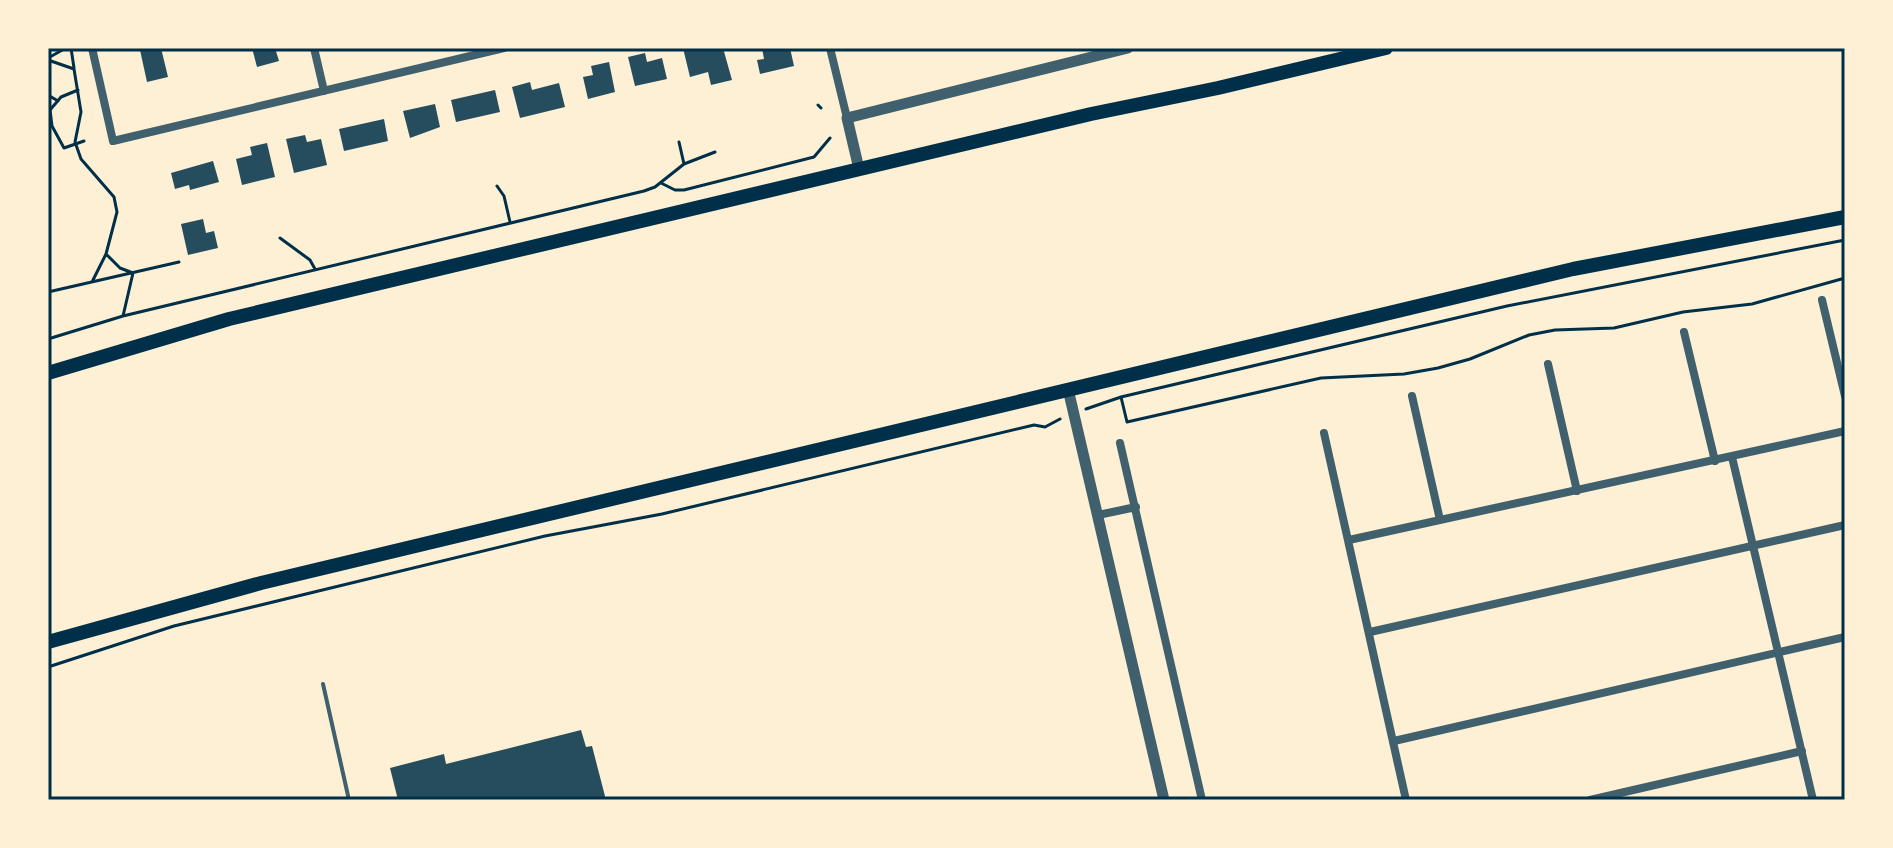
<svg xmlns="http://www.w3.org/2000/svg" width="1893" height="848" viewBox="0 0 1893 848" font-family="'Alegreya Sans',sans-serif">
<style>
.building{fill:#264d5e}
.lines{fill:none;stroke-linecap:round;stroke-linejoin:round}
.path{stroke:#003049;stroke-width:3}
.service{stroke:#3f606c;stroke-width:4}
.minor{stroke:#3f606c;stroke-width:8}
.tertiary{stroke:#3f606c;stroke-width:11}
.trunk{stroke:#003049;stroke-width:14}
.neatline{fill:none;stroke:#003049;stroke-width:3}
</style>
<rect width="100%" height="100%" fill="#fdf0d5"/>
<path class="building" d="M149,48h12l7,29 -21,5 -7,-32z
M252,48h23l4,13 -22,6z
M683,48h40l9,32 -21,5 -3,-13 -18,5z
M762,48h28l4,18 -34,8 -3,-14 7,-1z
M645,53l2,9 15,-4 5,21 -32,7 -7,-29z
M609,62l6,30 -27,7 -5,-22 10,-2 -2,-9z
M530,82l2,8 27,-7 6,24 -45,11 -8,-31z
M495,90l5,22 -44,10 -5,-22z
M435,104l5,23 -30,11 -7,-27z
M384,119l4,22 -44,10 -5,-22z
M305,135l2,7 14,-3 6,26 -33,8 -8,-34z
M267,143l8,34 -33,8 -6,-26 16,-4 -2,-8z
M213,161l6,21 -29,8 -1,-5 -14,4 -4,-16z
M203,219l3,14 8,-2 4,17 -30,7 -7,-31z
M581,730l5,17 6,-1 14,54h-208l-8,-32 54,-14 2,10z"/>
<g class="lines">
<path class="path" d="M71,48l3,20
M48,58l18,-10
M48,60l26,9 7,43 -6,30 6,17 33,38 3,15 -11,42 -14,28
M78,90l-17,7 -11,13 2,16 12,22 20,-7
M48,95l10,6
M818,105l3,3
M679,142l5,22
M661,183l14,7h9l130,-33 16,-19
M497,186l7,10 6,26
M280,238l30,22 5,9
M107,255l13,13 13,5 -10,43
M48,292l131,-30
M48,339l75,-23 521,-125 11,-4 29,-23 31,-12
M1121,397l6,25 194,-44 83,-4 34,-6 32,-9 59,-24 26,-5 59,-2 69,-16 69,-8 93,-26
M1086,409l35,-12 386,-91 338,-66
M48,667l126,-41 371,-90 117,-22 372,-89 11,2 15,-8"/>
<path class="service" d="M323,684l26,116"/>
<path class="minor" d="M92,48l21,93 391,-93
M314,48l10,43
M830,48l17,70
M1822,300l23,96
M1684,332l31,129
M1548,364l29,127
M1412,396l28,124
M1324,433l82,367
M1120,443l82,357
M1732,457l81,343
M1098,515l38,-8
M1349,540l496,-109
M1370,632l475,-107
M1394,741l451,-104
M1590,800l212,-49"/>
<path class="tertiary" d="M859,169l-12,-51 281,-70
M1068,389l96,411"/>
<path class="trunk" d="M48,373l181,-54 862,-205 127,-26 168,-40
M48,642l213,-59 1312,-314 272,-52"/>
</g>
<rect width="1893" height="848" fill="none" stroke="#fdf0d5" stroke-width="100"/>
<rect x="50" y="50" width="1793" height="748" class="neatline"/>
</svg>
